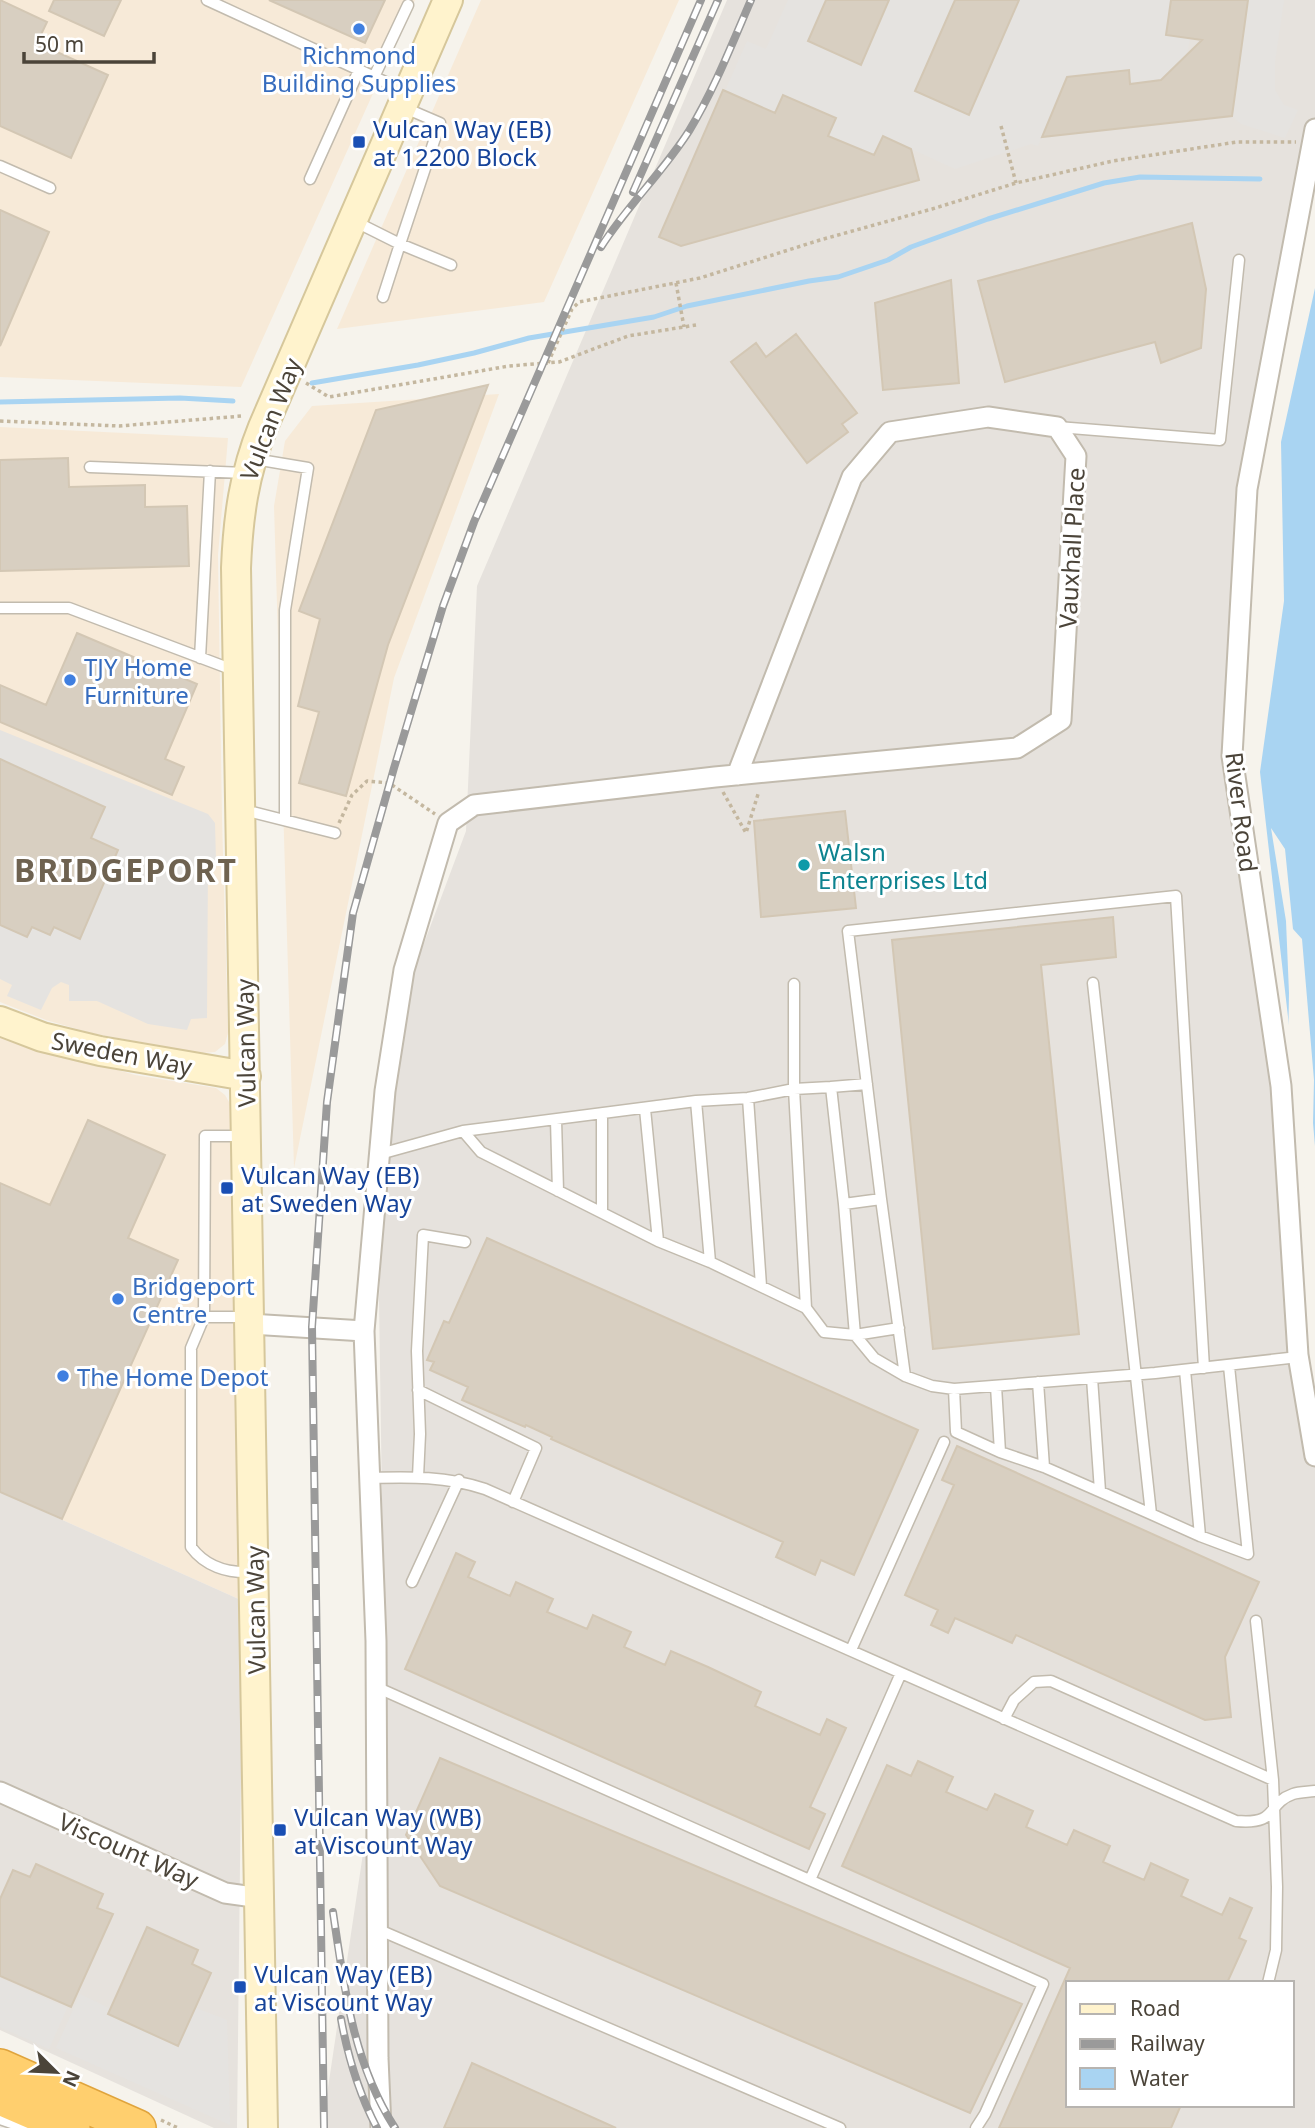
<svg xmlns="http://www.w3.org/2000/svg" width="1315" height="2128" viewBox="0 0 1315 2128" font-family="'Noto Sans',sans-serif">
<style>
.commercial{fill:#f7ead8}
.industrial{fill:#e6e2dd;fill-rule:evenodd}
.parking{fill:#e5e3e0}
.water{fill:#a9d4f2}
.pier{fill:#f6f3ec}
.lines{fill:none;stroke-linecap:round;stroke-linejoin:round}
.stream{stroke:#a9d4f2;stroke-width:5}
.building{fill:#d8cfc1;stroke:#d3c7b4;stroke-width:2}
.lane-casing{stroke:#c2bbae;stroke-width:13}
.street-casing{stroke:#c2bbae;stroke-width:23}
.secondary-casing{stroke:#d6c79b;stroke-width:32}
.highway-casing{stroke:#e0a43c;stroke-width:38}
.path{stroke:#c4b79f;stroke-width:3.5;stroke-dasharray:3.5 3.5;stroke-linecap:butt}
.lane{stroke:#fff;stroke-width:10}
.street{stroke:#fff;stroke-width:19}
.secondary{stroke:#fff3cd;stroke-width:28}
.highway{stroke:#ffcf6e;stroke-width:35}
.rail-casing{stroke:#9a9a9a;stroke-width:8}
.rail{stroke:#fff;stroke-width:5;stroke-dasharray:16;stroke-linecap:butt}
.shop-dot{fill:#3f7fe0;stroke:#fff;stroke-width:2.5}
.transit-dot{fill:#1a4fb4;stroke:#fff;stroke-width:2.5}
.culture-dot{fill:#0f9aa8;stroke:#fff;stroke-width:2.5}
.labels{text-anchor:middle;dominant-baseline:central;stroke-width:6;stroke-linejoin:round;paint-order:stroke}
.shop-label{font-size:24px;fill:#366cbe;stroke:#fff;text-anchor:start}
.transit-label{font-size:24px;fill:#164399;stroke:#fff;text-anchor:start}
.street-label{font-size:24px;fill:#4b4439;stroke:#fff}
.culture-label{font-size:24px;fill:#0d838f;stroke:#fff;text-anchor:start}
.district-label{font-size:32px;font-weight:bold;letter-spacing:2px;fill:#6e6250;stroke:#fff}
</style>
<rect width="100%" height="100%" fill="#f6f3ec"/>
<path class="commercial" d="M0,0h415l-174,387 -241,-10z
M481,0h198l-135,302 -207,27z
M499,394l-105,284 -100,490 -20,-662 11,-65 27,-35z
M0,427l228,11 -10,117 4,263 6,215 -3,11 -10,8 -14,1 -110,-20 -45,-13 -46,-18z
M0,1036l135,39 81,13 9,7 7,12 11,494 -243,-109z"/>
<path class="industrial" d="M727,0h588v129l-68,360 -15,267 49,330 34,370v672h-993l63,-422 -6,-407 6,-130 12,-102 17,-97 52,-139 11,-245zM1068,1983h224v122h-224z
M0,1492l243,109 -6,527h-23l-214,-98z"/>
<path class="parking" d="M788,0h38l-18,41 53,23 28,-64h66l-40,91 54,24 50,-115h152l-5,35 24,3 -3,17 -26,25 -30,4 -2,-14 -62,7 -29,69 -7,-2 -76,25 -72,-33 -9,19 -46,-19 8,-19 -52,-22 -9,18 -50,-22 22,-50 19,8z
M1248,0h36l-9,62v28l9,15 14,5 -13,28 -44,-14 -9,-8z
M0,730l208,84 7,9 1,38 -8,2 -1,155 -16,1 -4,11 -39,-6 -51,-23h-28v-16l-8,-3 -9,6 -11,22 -34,-14 5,-11 -12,-6v-54l27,12 5,-10h22l26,12 38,-89 -27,-12 13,-31 -104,-48z
M0,1978l67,30 -18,41 -49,-22z
M80,1994l29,14 -2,6 71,33 18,-39 31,12 3,105 -174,-77z"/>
<path class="water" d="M1315,288v965l-55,-481 24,-171 -3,-159z"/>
<path class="pier" d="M1271,828l14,21 8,80 9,10 12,141 -1,43 2,23v111l-3,-3 -24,-202 1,-59 -3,-72z"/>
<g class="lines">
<path class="stream" d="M312,383l106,-18 56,-12 55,-15 125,-21 33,-11 122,-25 29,-4 50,-17 23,-13 77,-28 116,-36 36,-6 120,2
M0,402l180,-4 53,3"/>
</g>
<path class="building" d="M0,0l47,22 -10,21 71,32 -37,83 -71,-32z
M54,0h67l-17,36 -55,-25z
M269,0h116l-20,43z
M826,0h63l-28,65 -53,-24z
M955,0h64l-50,115 -54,-24z
M1171,0h77l-16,116 -190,21 25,-60 62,-7 1,14 31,-4 41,-40 -36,-5z
M723,90l52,23 8,-18 53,23 -8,18 46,19 9,-19 28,13 8,31 -238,66 -22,-9z
M0,210l49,22 -49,114z
M1192,223l14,66 -5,59 -40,15 -6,-21 -150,40 -27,-101z
M951,280l8,103 -76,7 -8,-87z
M796,334l61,79 -15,11 6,8 -41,31 -76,-101 25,-19 10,14z
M488,385l-100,260 -42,151 -47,-13 20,-71 -21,-6 22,-87 -21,-8 77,-201z
M68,458l1,29 76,-2v22l42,-1 2,60 -189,5v-111z
M77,633l120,51 -32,75 19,8 -12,28 -172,-73v-37l46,20z
M0,759l105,48 -14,31 27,12 -38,89 -26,-12 -4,8 -18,-8 -5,10 -27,-12z
M845,811l11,97 -95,9 -7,-96z
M1113,917l3,40 -75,8 38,369 -146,15 -41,-409z
M88,1120l77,35 -37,83 50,22 -116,259 -62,-27v-309l50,22z
M487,1238l431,192 -64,145 -33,-15 -6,15 -39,-18 7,-15 -232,-103 1,-2 -26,-12 -1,2 -63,-27 6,-13 -38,-17 4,-8 -7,-2 17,-39 5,2z
M957,1446l302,136 -34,75 6,60 -26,3 -189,-85 -4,8 -57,-25 -7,15 -17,-8 7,-15 -33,-15 49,-110 -12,-5z
M456,1553l19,9 -7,15 42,19 6,-14 37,17 -6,13 40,17 6,-14 38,17 -7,15 41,18 6,-14 37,16 53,25 -6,14 65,29 7,-16 19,9 -36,79 15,7 -16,35 -404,-180z
M440,1758l582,246 -52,109 -530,-227 -34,-51z
M918,1761l35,16 -7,15 41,18 8,-16 38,17 -7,16 41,18 7,-15 36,16 -7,16 41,18 7,-17 37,17 -7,16 41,19 8,-17 22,10 -13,30 7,3 -19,42h-159v122h113l-10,23h-172l71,-160 -228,-102 45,-101 24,11z
M36,1864l67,30 -6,14 16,6 -42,93 -71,-31v-77l13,-29 17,7z
M147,1927l51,23 -6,14 19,9 -33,73 -70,-32z
M472,2063l144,65h-172z"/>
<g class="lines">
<defs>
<path id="lane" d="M207,0l200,92
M374,77l34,-72
M0,166l50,22
M310,179l49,-109
M354,221l46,23 40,-121 -35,-15
M383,297l17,-53 51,21
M1058,427l162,13 19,-180
M254,459l54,9 -23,142v210
M90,467l156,6
M0,608h69l167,63
M200,658l10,-187
M244,810l91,23
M1093,983l58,531 49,22 48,18 -19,-188
M794,984v105l12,219 18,24 31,3 44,-7
M831,1087l36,-3
M748,1098l13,188
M696,1101l14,161
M645,1109l13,132
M602,1115v98
M556,1120l2,71
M463,1131l18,21 177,89 52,21 96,46
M243,1136h-38l-1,181 -13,31v199c14,19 36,26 59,25
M380,1154l83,-23 233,-30 52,-3 46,-9 37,-2 13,117 11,131 19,23 31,18 27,10 22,3 201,-16 143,-16
M844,1204l37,-5
M204,1317h41
M1185,1370l15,166
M905,1376l-24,-177 -33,-268 328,-35 28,472
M1092,1378l8,113
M1038,1382l6,85
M996,1386l4,66 44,15 107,47
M954,1389l2,43 44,20
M418,1390l118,58 -23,54
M418,1477l2,-43 -3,-83 6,-116 42,7
M370,1478c40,-1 76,-2 115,11l751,332c44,4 29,-17 57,-27 6,-2 15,-2 22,-3
M412,1582l47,-102
M1256,1621l17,159 4,107 -1,63 -8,33
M851,1650l93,-208
M376,1687l667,297 -58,130 -9,14
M1004,1719l10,-19 20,-18 17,-1 222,99
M810,1880l91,-207
M377,1929l463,199
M0,2119l26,9"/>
<path id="street" d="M1315,129l-68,360 -15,267 49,330 17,269 17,101
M250,1324l114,7
M0,1792l225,101 35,5
M381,2128l-3,-70 -2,-417 -12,-310 21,-240 19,-121 44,-147 26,-18 241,-28 302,-29 44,-28 15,-264 -19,-29 -69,-10 -98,15 -38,45 -115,298"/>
<path id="secondary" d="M0,1021l42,16 58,14 146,25
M263,2128l-27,-1560c2,-51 8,-94 27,-141l185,-427"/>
<path id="highway" d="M0,2067l138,61
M0,2097l72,31"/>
</defs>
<use href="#lane" class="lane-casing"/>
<use href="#street" class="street-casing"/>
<use href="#secondary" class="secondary-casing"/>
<use href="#highway" class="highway-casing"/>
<path class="path" d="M1001,126l15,57
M676,283l8,44
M548,363l24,-54 7,-7 121,-24 120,-38 112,-31 84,-26 97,-22 124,-19h59
M306,383l23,14 180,-31 50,-4 69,-26 68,-11
M0,421l119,5 123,-10
M723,792l23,41 13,-42
M339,823l13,-28 15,-14 22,2 46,31
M161,2120l17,8"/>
<use href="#lane" class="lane"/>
<use href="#street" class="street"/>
<use href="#secondary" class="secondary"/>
<use href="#highway" class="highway"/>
<defs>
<path id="rail" d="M633,192l85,-192
M601,247c26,-41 62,-75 88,-116 25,-41 43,-87 62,-131
M333,1912c11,75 20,151 62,216
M341,2019c7,38 18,75 36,109
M324,2128l-12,-801 15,-225 26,-189 41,-145 49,-162 31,-84 227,-522"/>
</defs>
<use href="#rail" class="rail-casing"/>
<use href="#rail" class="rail"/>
</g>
<g class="shop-dot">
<circle cx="359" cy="29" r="7"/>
<circle cx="70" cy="680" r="7"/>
<circle cx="118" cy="1299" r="7"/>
<circle cx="63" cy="1376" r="7"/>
</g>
<g class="transit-dot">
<rect x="352" y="135" width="14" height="14" rx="3.5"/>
<rect x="220" y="1181" width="14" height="14" rx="3.5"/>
<rect x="273" y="1823" width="14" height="14" rx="3.5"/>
<rect x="233" y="1980" width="14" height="14" rx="3.5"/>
</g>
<circle class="culture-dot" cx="804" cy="865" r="7"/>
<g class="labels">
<g class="shop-label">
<text x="359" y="54" text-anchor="middle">Richmond<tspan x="359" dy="28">Building Supplies</tspan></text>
<text x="84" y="666">TJY Home<tspan x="84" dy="28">Furniture</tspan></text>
<text x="132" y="1285">Bridgeport<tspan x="132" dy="28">Centre</tspan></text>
<text x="77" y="1376">The Home Depot</text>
</g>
<g class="transit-label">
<text x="373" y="128">Vulcan Way (EB)<tspan x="373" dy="28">at 12200 Block</tspan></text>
<text x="241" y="1174">Vulcan Way (EB)<tspan x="241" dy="28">at Sweden Way</tspan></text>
<text x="294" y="1816">Vulcan Way (WB)<tspan x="294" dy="28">at Viscount Way</tspan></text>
<text x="254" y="1973">Vulcan Way (EB)<tspan x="254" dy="28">at Viscount Way</tspan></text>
</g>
<g class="street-label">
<text transform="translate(270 419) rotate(-69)">Vulcan Way</text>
<text transform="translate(1071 548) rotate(-87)">Vauxhall Place</text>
<text transform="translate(1242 812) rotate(83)">River Road</text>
<text transform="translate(245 1043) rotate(-91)">Vulcan Way</text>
<text transform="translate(122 1053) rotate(11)">Sweden Way</text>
<text transform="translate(255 1610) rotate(-91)">Vulcan Way</text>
<text transform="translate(129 1850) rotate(24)">Viscount Way</text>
</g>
<g class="culture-label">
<text x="818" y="851">Walsn<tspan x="818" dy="28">Enterprises Ltd</tspan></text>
</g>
<g class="district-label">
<text x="126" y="869">BRIDGEPORT</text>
</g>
</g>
<rect x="1066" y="1981" width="228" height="126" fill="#ffffff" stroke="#b7b4b0" stroke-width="2"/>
<rect x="1080" y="2004" width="35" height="10" fill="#fff3cd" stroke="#b7b4b0" stroke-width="2"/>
<text x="1130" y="2016" font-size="21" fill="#4b4439">Road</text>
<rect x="1080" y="2039" width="35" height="10" fill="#9a9a9a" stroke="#b7b4b0" stroke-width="2"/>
<text x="1130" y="2051" font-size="21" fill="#4b4439">Railway</text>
<rect x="1080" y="2068" width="35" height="21" fill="#a9d4f2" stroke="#b7b4b0" stroke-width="2"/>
<text x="1130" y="2086" font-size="21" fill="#4b4439">Water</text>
<g transform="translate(56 2072) rotate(114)" stroke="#ffffff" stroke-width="5" paint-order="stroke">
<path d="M0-5L12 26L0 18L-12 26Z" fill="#4b4439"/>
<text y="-10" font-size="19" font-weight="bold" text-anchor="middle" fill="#4b4439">N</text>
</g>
<path d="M24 52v10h130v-10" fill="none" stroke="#4b4439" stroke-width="3.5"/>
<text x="35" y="52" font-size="21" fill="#4b4439" stroke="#ffffff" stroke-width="5" paint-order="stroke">50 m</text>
</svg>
